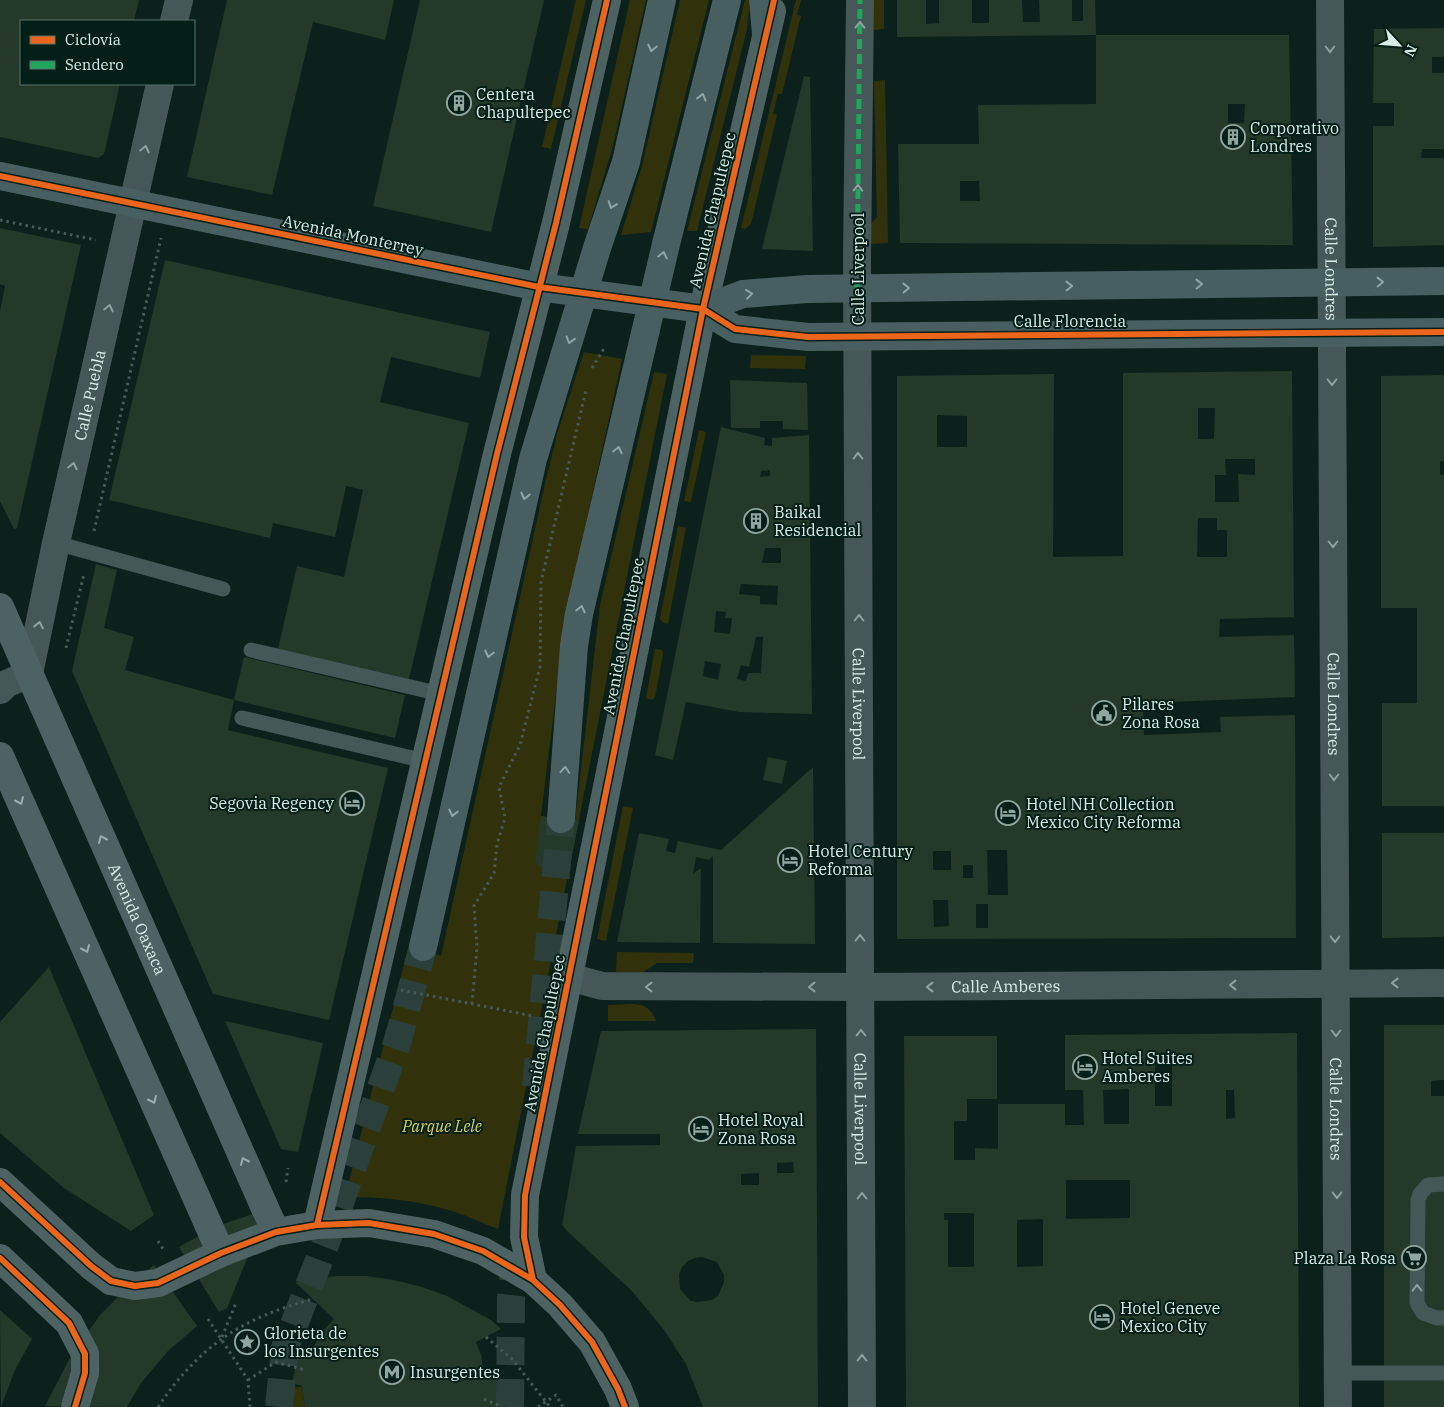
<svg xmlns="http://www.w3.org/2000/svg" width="1444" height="1407" viewBox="0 0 1444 1407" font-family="'IBM Plex Serif',serif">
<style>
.green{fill:#31320b}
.building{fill:#243929;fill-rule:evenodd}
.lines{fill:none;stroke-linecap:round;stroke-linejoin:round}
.primary-tunnel{stroke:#2b403a;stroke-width:28;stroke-dasharray:28 14;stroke-linecap:butt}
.path{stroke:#485858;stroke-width:3;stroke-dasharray:2.5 4;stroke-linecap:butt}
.lane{stroke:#465758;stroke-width:15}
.street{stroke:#465758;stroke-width:28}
.secondary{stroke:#4d6263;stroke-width:28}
.primary{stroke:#485f61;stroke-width:28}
.secondary-bridge{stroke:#4d6263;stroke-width:28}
.quiet{stroke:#20a55d;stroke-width:5;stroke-dasharray:10 5;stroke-linecap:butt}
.cycleway-casing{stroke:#031f18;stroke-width:9}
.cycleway{stroke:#eb651d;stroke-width:6}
.oneway{stroke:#90a29f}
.oneway2{stroke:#90a6a4}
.oneway3{stroke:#9aaeab}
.labels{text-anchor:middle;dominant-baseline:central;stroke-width:4;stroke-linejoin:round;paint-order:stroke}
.poi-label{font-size:16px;fill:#d9ede6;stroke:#031f18;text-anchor:start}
.street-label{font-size:16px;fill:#d9ede6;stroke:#031f18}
.park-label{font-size:16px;font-style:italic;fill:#d8d254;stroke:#031f18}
</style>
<rect width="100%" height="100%" fill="#0c211c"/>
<path class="green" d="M576,0h10l-35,149 -9,-2z
M630,0h16l-33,146 -25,83 -9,-1z
M680,0h29l-58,232 -30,3 21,-69z
M745,0h5l-3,29 -50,202h-10z
M796,0h5l-4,15 4,1 -19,78h-4l-5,19 4,2 -26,109 -6,5 -4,-1z
M873,0h11v29l-10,1z
M885,80l3,163 -18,1v-19l7,-8 -3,-136z
M584,352l38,7 -51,233 -15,102 -15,122 34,5 25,-216 54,-233 13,2 -169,855c-14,-5 -28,-12 -43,-17 -32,-11 -75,-16 -110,-15l64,-252 32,11 105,-477 12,-48z
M751,355l55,1 -1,13 -55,-1z
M699,430l7,2 -15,70 -7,-1z
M678,526l8,2 -18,96 -5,-1 -3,-4z
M655,649l7,1 1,4 -8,43 -3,3 -6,-2z
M623,806l10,2 -27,133 -9,-2z
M617,952l77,1 -1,10h-36l-15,10 -26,-1z
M608,1005c21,0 40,-7 48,16h-48z
M285,1387h17l3,20h-17z"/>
<path class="building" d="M0,0h139l-5,21h-113v63h99l-16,70 -6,4 -98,-21z
M227,0h167l-9,40 -72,-18 -41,173 -85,-18z
M420,0h124l-53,232 -118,-26z
M897,0h29v24l13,-1v-23h33v23h17v-23h33l1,22h17l-1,-22h33v21h11v-21h12l1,35 -199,2z
M1444,28v29h-12v16h12v76h-22l-1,9h23v87l-71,2v-121h21v-23h-21l1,-74z
M1096,35h193l4,210 -393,-2 -2,-99h81l-1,-39 118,-1zM1228,104h17l-1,19h-16zM960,181h19l1,20h-20z
M804,76l6,1 3,174 -51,-2z
M0,228l81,17 -64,283 -3,1 -14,-28v-190l5,-25 -5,-2z
M165,260l236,53 89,19 -10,46 -89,-21 -11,45 89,21 -60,256 -131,-30 19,-83 47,11 19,-87 -17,-4 -11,51 -62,-14 -3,15 -161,-38z
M1292,371l2,246 -74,2 -1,18 75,-2 1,62 -152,6 1,32 77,-3 -1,-15 75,-2 1,223 -399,1v-563l157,-2 -1,183 70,-1v-183zM1198,408h17l-1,31h-16zM937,415l30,1v31h-30zM1225,459h30v16l-17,-1 1,28h-24v-27h11zM1198,518h19v12h10v27h-30zM987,850h20l1,45h-20zM933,851h18v19h-18zM963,865h10v13h-10zM933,900h15l1,26 -15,1zM976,904h12v24h-12z
M1444,375v86h-4v14h4v331h-62v-103h35v-95h-36v-232z
M730,380l77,3 1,47 -25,-1v-8h-23v7h-29z
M721,427l44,11 -1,7 8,1v-8l37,-3 3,279 -73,-2 -53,-10 -13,58 -18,-5zM770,470v6l-10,1 1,-6zM765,548h16v15h-19zM741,584l37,2 -1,19 -17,-1v-8l-21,-2zM716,611l10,1 -1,6h7l-2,16 -16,-2zM756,637h7l-2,36h-13l-2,8 -9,-2 4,-14 8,2zM705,661l16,3 -3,16 -15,-4z
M96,564l21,6 -13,58 30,9 -9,33 109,30 10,-43 161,38 -10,43 -161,-38 -6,30 160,38 -59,252 -116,-26 -141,-323z
M768,757l19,4 -5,23 -19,-4z
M813,767l2,177 -102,-1v-87l-4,4 -13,-3 -3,17 8,-6 -1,75 -83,-1 22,-109 30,6 -3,12 9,2 3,-12 43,9z
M541,816l38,5 -8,40 -9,11 -7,2 -8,-1 -12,-11z
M1382,833h62v104l-62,1z
M49,967l105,248 -23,16 -67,-43 -64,-55v-111z
M225,1021l98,22 -25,109 -17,-3z
M1384,1025h60v55l-13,1v15h13v311h-60z
M816,1029l2,378h-115l-17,-43 -22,-34 -32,-39 -63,-58 -7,-8 14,-79 84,-1v-11h-82l23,-103zM793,1162l1,11h-17v-10zM759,1173v12h-18v-11zM702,1257l15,5 7,13v7l-6,14 -6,4 -14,2 -7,-1 -11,-12 -1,-15 3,-7 6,-6 7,-3z
M1297,1033l2,374h-393l-2,-371h93v63h-30v22h-13v39h21v-12l23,1v-45h67v21h19l-1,-35h-18v-55zM1155,1064h17v42h-17zM1129,1089v35h-25l-1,-34zM1226,1090h8l1,28 -9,1zM1066,1180h64v38l-64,1zM944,1213h30v54h-26v-47h-4zM1043,1219v47l-26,1v-47z
M267,1209l-40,99 -8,4 -40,-65 36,-20z
M154,1265l43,61 -29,25 -27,32 -14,24 -82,-1 26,-50 29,-41 34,-34z
M338,1276h28l28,4 28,7 25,9 44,24 10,9 -25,13 5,13 4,23 18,2 -6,27h-192l-3,-21 -10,-3 7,-31 11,2 11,-21 13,-14 -39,-37z
M0,1310l32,29 -17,31 -14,37z"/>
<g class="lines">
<path class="primary-tunnel" d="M536,1087l25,-268
M279,1407l6,-59 41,-106 72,-202 25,-93
M510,1407l1,-108 6,-53"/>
<path class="path" d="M0,220l96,20
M592,368l13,-21
M94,531l67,-293
M66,648l18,-74
M401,990l132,26
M472,1004l5,-57 -3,-41 20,-33 3,-29 8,-26 -6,-31 21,-42 20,-78 1,-85 45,-192
M286,1182l2,-14
M158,1241l5,8
M208,1319l40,61 2,27
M222,1337l14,-34
M486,1337l26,22 38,48
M248,1380l28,-18 29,8
M484,1399l18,8
M158,1407c41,-61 84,-89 155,-108
M538,1407l18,-12 7,12"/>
<path class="lane" d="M56,543l167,46
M251,650l190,44
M242,718l183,43
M1444,1184l-16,1 -8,9 -2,6 -1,103 6,10 14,5h7
M1338,1373h106"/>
<g class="street">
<path id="s1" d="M860,0l-3,259 5,1148"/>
<path id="s2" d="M1330,0l8,1407"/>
<path d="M174,21l5,-21"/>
<path id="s3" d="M0,690l6,-6 23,-10 27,-131 104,-459"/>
<path id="s4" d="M569,977l33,9 259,1 583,-4"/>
</g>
<g class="secondary">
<path id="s5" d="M0,607l264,599"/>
<path d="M0,756l221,497"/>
<path d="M0,1182l91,84 20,15"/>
<path d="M317,1225l180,-771 59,-231 51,-223"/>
<path d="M0,1258l69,65 16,31v19l-10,34"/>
<path d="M533,1280l-9,-43 1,-42 178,-886 69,-298"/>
</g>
<path class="primary" d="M763,0l3,34
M0,176l539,111 164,22 32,20 73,8 636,-5
M703,309l40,-15 64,-5 637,-8
M561,819l13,-173 5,-32 87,-370 61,-244
M423,947l110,-488 64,-211 29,-86 36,-162"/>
<path class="secondary-bridge" d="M264,1206l12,26
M111,1281l24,5 23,-3 63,-30 55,-21 41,-7 52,-2 65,11 49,17 50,29 27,25 32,37 26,47 7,18"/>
<path class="quiet" d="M857,289l3,-289"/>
<defs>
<path id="cycleway" d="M0,176l539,111 164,22 32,20 73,8 636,-5
M0,1182l91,84 20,15 24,5 23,-3 63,-30 55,-21 41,-7 52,-2 65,11 49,17 50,29 27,25 32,37 26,47 7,18
M317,1225l180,-771 59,-231 51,-223
M0,1258l69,65 16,31v19l-10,34
M533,1280l-9,-43 1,-42 178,-886 71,-309"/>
</defs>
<use href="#cycleway" class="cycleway-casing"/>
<use href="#cycleway" class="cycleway"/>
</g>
<defs><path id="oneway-chevron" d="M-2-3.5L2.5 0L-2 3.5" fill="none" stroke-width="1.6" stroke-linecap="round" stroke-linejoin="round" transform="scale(1.25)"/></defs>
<g class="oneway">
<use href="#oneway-chevron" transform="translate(860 25) rotate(-89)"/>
<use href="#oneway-chevron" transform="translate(1330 49) rotate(90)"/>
<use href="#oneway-chevron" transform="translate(145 149) rotate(-77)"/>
<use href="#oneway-chevron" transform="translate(858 188) rotate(-89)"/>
<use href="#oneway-chevron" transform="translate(109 308) rotate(-77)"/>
<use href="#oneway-chevron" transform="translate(1332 382) rotate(90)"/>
<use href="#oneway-chevron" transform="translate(858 456) rotate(-90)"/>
<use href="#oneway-chevron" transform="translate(73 466) rotate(-77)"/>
<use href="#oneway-chevron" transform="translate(1333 544) rotate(90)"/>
<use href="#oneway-chevron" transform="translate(859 618) rotate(-90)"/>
<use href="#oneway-chevron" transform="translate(39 625) rotate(-79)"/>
<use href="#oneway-chevron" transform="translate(1334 777) rotate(90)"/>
<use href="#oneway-chevron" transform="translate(860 938) rotate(-90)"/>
<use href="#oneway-chevron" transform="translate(1335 939) rotate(90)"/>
<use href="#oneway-chevron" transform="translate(1395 983) rotate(180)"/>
<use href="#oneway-chevron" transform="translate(1233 985) rotate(180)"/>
<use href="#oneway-chevron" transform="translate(649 987) rotate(-180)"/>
<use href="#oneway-chevron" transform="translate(812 987) rotate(-180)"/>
<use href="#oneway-chevron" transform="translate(930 987) rotate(180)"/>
<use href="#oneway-chevron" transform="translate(861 1033) rotate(-90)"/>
<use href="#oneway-chevron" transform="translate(1336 1033) rotate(90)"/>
<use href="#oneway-chevron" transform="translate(1337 1195) rotate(90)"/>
<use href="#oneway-chevron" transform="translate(862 1196) rotate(-90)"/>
<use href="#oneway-chevron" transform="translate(1417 1288) rotate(-91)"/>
<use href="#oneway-chevron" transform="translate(862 1358) rotate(-90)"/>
</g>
<g class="oneway2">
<use href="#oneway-chevron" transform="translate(652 48) rotate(103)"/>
<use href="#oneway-chevron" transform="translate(702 97) rotate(-76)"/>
<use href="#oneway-chevron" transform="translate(612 205) rotate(109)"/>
<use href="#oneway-chevron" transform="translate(663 255) rotate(-77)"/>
<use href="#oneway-chevron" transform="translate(1380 282) rotate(-1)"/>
<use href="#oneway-chevron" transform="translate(1199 284) rotate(-1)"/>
<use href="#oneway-chevron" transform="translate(1069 286) rotate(-1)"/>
<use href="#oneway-chevron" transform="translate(906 288) rotate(-1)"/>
<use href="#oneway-chevron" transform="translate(749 294) rotate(-7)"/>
<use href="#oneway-chevron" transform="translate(570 340) rotate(107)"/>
<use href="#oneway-chevron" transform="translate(618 450) rotate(-77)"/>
<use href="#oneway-chevron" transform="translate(525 496) rotate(103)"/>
<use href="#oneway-chevron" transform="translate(581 609) rotate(-77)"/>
<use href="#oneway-chevron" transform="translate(489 654) rotate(103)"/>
<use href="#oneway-chevron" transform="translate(565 770) rotate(-86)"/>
<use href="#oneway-chevron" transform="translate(453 813) rotate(103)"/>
</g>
<g class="oneway3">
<use href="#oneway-chevron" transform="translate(20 801) rotate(66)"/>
<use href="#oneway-chevron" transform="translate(102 839) rotate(-114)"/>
<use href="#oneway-chevron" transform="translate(86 949) rotate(66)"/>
<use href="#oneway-chevron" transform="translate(153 1100) rotate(66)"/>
<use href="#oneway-chevron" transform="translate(244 1161) rotate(-114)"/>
</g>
<defs>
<symbol id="building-ring" viewBox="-11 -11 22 22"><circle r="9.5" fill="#031f18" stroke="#91a69f" stroke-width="1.5"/><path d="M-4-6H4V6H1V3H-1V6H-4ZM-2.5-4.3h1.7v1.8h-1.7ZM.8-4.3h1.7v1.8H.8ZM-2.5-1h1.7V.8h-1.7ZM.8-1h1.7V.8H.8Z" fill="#91a69f"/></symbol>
<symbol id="civic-ring" viewBox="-11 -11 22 22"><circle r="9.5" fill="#031f18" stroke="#91a69f" stroke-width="1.5"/><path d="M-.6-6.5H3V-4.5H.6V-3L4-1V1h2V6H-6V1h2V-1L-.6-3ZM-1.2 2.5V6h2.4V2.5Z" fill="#91a69f"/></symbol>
<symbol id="hotel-ring" viewBox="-11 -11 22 22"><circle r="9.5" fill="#031f18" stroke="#91a69f" stroke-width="1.5"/><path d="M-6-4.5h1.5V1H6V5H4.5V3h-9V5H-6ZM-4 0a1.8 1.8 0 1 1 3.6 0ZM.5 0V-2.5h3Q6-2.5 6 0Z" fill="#91a69f"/></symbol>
<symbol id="supermarket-ring" viewBox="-11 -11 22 22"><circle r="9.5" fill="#031f18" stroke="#91a69f" stroke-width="1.5"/><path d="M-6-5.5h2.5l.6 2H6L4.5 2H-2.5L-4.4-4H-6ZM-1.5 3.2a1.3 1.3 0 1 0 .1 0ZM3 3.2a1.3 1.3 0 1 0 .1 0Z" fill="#91a69f"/></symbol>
<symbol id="sight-ring" viewBox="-11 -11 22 22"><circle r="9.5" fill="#031f18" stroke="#91a69f" stroke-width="1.5"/><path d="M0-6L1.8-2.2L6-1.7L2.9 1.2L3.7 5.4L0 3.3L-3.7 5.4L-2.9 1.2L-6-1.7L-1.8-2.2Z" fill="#91a69f"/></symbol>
<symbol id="metro-ring" viewBox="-11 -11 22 22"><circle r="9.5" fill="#031f18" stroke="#91a69f" stroke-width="1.5"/><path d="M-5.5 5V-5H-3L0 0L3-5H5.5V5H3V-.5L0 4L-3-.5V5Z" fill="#91a69f"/></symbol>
</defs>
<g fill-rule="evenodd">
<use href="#building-ring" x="445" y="89" width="28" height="28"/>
<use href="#building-ring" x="1219" y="123" width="28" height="28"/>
<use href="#building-ring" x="742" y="507" width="28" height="28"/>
<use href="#civic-ring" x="1090" y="699" width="28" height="28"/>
<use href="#hotel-ring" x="338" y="789" width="28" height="28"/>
<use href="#hotel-ring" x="994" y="799" width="28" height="28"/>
<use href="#hotel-ring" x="776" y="846" width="28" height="28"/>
<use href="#hotel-ring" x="1071" y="1053" width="28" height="28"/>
<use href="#hotel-ring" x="687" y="1115" width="28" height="28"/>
<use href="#supermarket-ring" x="1400" y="1244" width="28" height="28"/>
<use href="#hotel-ring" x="1088" y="1303" width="28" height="28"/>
<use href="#sight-ring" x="233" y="1328" width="28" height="28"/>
<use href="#metro-ring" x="378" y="1358" width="28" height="28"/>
</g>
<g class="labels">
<g class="poi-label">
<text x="476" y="94">Centera<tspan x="476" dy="18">Chapultepec</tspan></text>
<text x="1250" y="128">Corporativo<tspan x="1250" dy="18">Londres</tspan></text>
<text x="774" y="512">Baikal<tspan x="774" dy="18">Residencial</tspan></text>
<text x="1122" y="704">Pilares<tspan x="1122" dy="18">Zona Rosa</tspan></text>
<text x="334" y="803" text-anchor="end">Segovia Regency</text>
<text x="1026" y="804">Hotel NH Collection<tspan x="1026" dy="18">Mexico City Reforma</tspan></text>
<text x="808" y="851">Hotel Century<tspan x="808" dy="18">Reforma</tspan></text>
<text x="1102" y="1058">Hotel Suites<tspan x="1102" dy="18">Amberes</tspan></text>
<text x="718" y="1120">Hotel Royal<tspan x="718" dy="18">Zona Rosa</tspan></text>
<text x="1396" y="1258" text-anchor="end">Plaza La Rosa</text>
<text x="1120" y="1308">Hotel Geneve<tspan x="1120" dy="18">Mexico City</tspan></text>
<text x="264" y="1333">Glorieta de<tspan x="264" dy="18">los Insurgentes</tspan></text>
<text x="410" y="1372">Insurgentes</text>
</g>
<g class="street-label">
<text transform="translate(712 210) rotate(-77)">Avenida Chapultepec</text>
<text transform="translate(353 235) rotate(12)">Avenida Monterrey</text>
<text transform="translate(858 269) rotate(-90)">Calle Liverpool</text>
<text stroke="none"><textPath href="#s2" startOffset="269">Calle Londres</textPath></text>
<text x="1070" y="321">Calle Florencia</text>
<text stroke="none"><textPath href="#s3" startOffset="319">Calle Puebla</textPath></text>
<text transform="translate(623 636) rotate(-79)">Avenida Chapultepec</text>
<text stroke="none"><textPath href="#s1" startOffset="704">Calle Liverpool</textPath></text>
<text stroke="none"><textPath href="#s2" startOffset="704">Calle Londres</textPath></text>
<text stroke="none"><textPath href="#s5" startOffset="341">Avenida Oaxaca</textPath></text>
<text stroke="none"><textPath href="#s4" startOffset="438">Calle Amberes</textPath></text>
<text transform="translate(544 1033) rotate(-79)">Avenida Chapultepec</text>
<text stroke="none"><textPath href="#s1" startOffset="1109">Calle Liverpool</textPath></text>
<text stroke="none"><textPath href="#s2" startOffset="1109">Calle Londres</textPath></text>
</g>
<g class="park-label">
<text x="442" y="1126">Parque Lele</text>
</g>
</g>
<rect x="20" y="20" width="175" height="65" fill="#031f18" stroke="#59716a"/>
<rect x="30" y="36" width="25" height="8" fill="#eb651d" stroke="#59716a"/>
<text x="65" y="45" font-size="15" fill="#d9ede6">Ciclovía</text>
<rect x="30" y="61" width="25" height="8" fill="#20a55d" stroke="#59716a"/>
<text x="65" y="70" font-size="15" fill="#d9ede6">Sendero</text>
<g transform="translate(1399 45) rotate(116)" stroke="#031f18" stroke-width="4" paint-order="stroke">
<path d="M0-4L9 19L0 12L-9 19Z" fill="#d9ede6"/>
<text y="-8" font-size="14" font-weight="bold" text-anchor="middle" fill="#d9ede6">N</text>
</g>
</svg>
